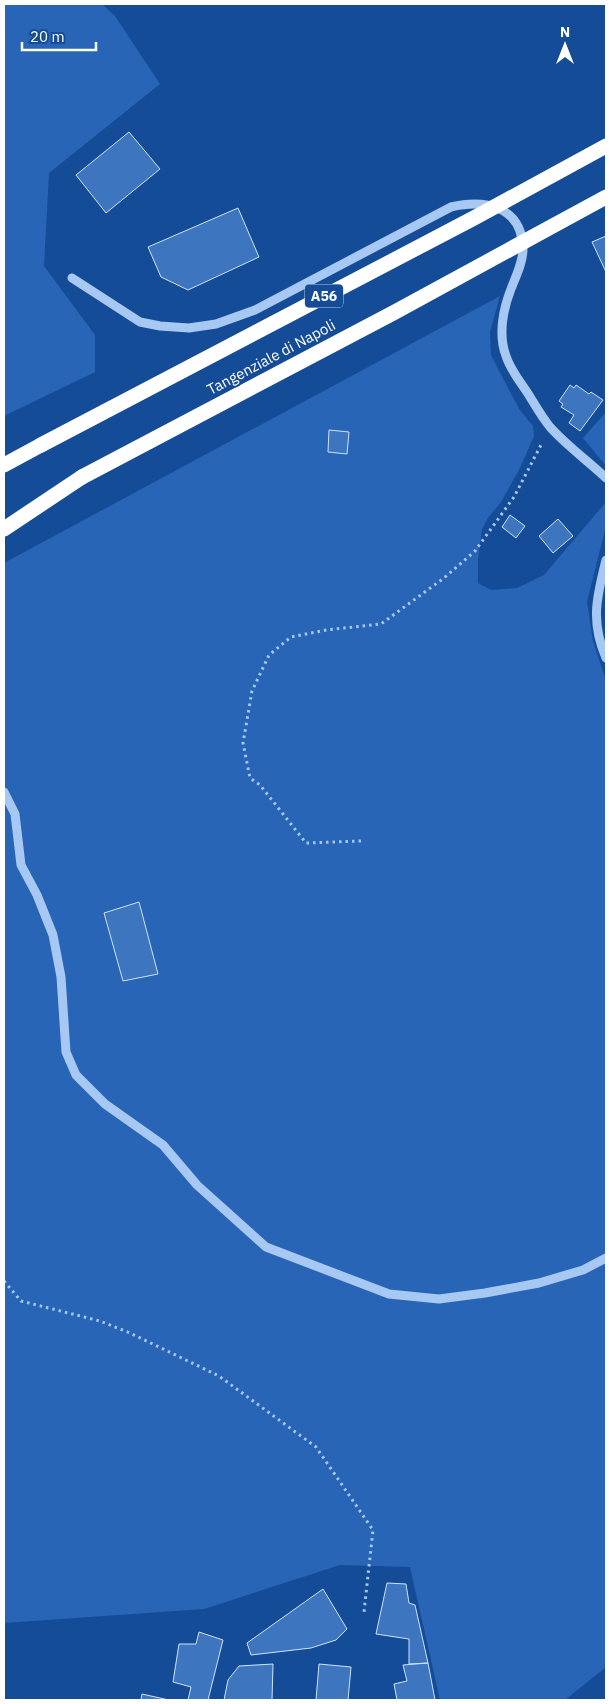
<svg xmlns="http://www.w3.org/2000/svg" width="610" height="1704" viewBox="0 0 610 1704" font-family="'IBM Plex Sans',sans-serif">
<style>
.green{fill:#2865b6}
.building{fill:#3d75bf;stroke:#cfe3fd}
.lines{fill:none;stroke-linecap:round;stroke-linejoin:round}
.path{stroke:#a7c8f2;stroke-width:3;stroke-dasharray:2.5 4;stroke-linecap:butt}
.minor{stroke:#a7c8f2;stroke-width:9}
.highway{stroke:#fff;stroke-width:15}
.highway-bridge{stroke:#fff;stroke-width:15}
.labels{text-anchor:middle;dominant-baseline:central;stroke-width:4;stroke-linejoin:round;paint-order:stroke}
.shield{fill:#154c97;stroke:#b9c9e0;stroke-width:1}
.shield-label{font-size:14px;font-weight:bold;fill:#fff}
.street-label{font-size:15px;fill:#fff;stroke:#154c97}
</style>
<rect width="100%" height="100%" fill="#154c97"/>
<path class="green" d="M4,4h98l13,12 45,68 -111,89 -5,93 51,69v37l-91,44z
M500,296l-10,36 1,23 28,54 14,17 1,10 -14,32 -19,34 -13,16 -6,11 -4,30v24l13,7 26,-2 27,-13 62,-73v24l-19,76 6,39 13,40v986l-41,33h-125l-30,-133 -70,-2 -136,44 -200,14v-1060z
M606,412v54l-23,-28z"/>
<path class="building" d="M129,132l31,37 -54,44 -30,-38z
M238,208l21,49 -71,33 -27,-13 -13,-30z
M606,236v36l-14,-30z
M570,385l4,3 2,-3 13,9 2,-2 12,8 -23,31 -11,-8 5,-8 -13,-8 2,-3 -4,-3z
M329,430l20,2 -2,22 -19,-2z
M510,515l15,11 -9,12 -14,-11z
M558,519l15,17 -20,17 -14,-17z
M139,902l19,72 -35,7 -19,-68z
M387,1583l19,1 3,19 6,2 13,58 -19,1v-25l-33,-5z
M323,1589l24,40 -11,11 -25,8 -60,7 -4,-12z
M199,1632l24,8 -15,60h-20l3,-13 -18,-5 6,-38h17z
M428,1663l7,37h-38l-3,-16 13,-3 -4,-16z
M273,1664l-1,36h-48l4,-20 11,-14z
M319,1664l32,3 -3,33h-32z
M142,1694l27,6h-28z"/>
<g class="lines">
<path class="path" d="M361,841l-55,2 -46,-58 -10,-7 -7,-35 9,-52 17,-36 22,-18 35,-7 55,-6 63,-46 31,-27 39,-54 28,-54
M4,1281l17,20 79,20 30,12 89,43 97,71 57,83 -9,82"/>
<path class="minor" d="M72,278l68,44 20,4 29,2 27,-4 39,-14 196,-103c34,-8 71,-1 72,42 0,13 -7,27 -12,40 -8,20 -13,46 -5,67 4,13 13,24 21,36 7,11 14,24 23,35 16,18 38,34 56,51
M606,560c-9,36 -16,61 0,98
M4,792l11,22 6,51 16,30 16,40 8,42 5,75 10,23 29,29 58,41 34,40 69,62 123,47 50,5 46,-6 54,-10 44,-13 23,-12"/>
<path class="highway" d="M4,465l37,-20
M4,529l78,-52"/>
<path class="highway-bridge" d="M41,445l433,-227 132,-72
M82,477l313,-165 211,-115"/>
</g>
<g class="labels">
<rect class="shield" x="305" y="284.5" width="38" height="23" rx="4"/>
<g class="shield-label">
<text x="324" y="296">A56</text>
</g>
<g class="street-label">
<text transform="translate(271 357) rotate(-28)">Tangenziale di Napoli</text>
</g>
</g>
<rect width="610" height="1704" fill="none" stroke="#ffffff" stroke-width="10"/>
<g transform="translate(565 45)" stroke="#154c97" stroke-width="4" paint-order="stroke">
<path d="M0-4L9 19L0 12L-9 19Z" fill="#ffffff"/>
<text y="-8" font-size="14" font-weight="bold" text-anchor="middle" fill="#ffffff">N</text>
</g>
<path d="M22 42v8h74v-8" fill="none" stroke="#ffffff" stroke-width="2.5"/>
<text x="30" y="42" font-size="15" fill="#ffffff" stroke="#154c97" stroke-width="4" paint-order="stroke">20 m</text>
</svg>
